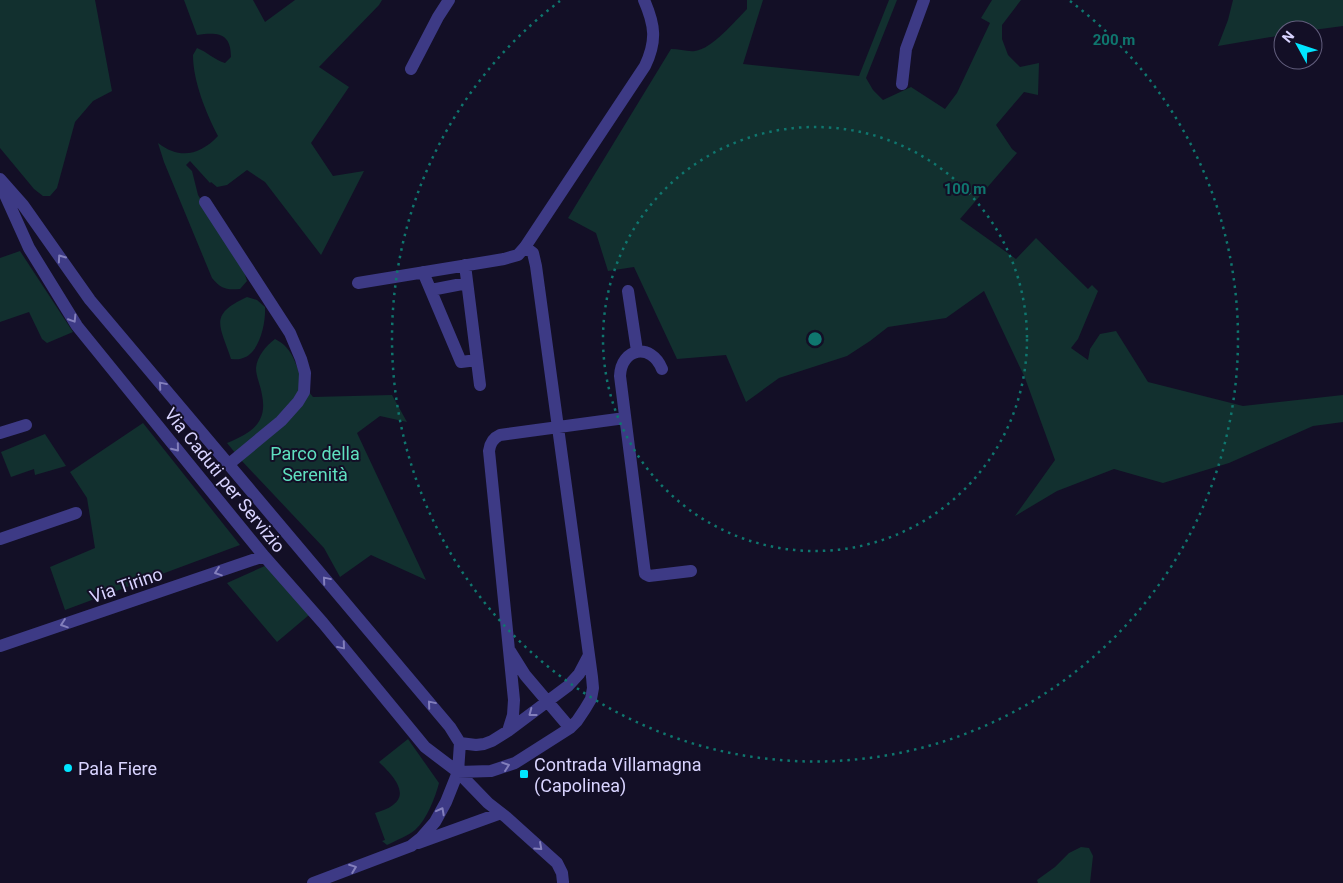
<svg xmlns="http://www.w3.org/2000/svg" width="1343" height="883" viewBox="0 0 1343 883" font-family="Roboto,sans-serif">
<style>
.green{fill:#12302f}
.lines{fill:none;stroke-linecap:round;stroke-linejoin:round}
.minor{stroke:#3d3a85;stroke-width:12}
.oneway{stroke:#837fbc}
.ring{fill:none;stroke:#0f766e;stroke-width:2.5;stroke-dasharray:2.5 5}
.poi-dot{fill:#00e5ff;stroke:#130f26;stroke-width:2}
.labels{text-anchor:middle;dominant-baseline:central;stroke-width:4;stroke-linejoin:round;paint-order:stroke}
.park-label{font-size:18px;fill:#5fe0c0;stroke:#130f26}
.street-label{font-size:18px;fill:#d9d4ff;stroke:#130f26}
.poi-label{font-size:18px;fill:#d9d4ff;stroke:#130f26;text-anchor:start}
.centre{fill:#0f766e;stroke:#130f26;stroke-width:2.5}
.ring-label{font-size:15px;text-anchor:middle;font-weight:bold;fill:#0f766e;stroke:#130f26;stroke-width:4;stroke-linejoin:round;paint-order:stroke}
</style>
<rect width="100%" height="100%" fill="#130f26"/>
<path class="green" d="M0,0h95l17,91 -19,10 -18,21 -18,66 -7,8h-7l-9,-7 -34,-41z
M184,0h69l12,22 30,-22h87l-3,5 -60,62 30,20 -38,56 22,33 31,-5 -43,84 -56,-73 -18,-12 -20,15 -10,2 -6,-5 -1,1 -20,-22 -4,4 6,6 6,24 45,73 4,13 -7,8c-14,1 -19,0 -28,-11l-48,-116 -6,-19c22,17 42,12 60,-7 -12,-23 -25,-55 -25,-81l4,-7c10,4 18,12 28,15l6,-6c0,-24 -13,-25 -34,-22z
M747,0h16l-20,64 116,12 30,-76h8l-31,78 7,12 10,10 28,-13 34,22 12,-16 33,-70 -9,-5 11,-18h29l-19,25v14l6,16 12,12 19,-4 -1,32 -14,-3 -28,33 16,24 5,4 -57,66 56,40 20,-21 52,51 4,-4 6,6 -20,48 -7,9 17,12 2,-11 10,-15 16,-3 32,51 95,24 100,-11v27l-30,4 -84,37 -66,20 -49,-14 -57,22 -42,25 40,-56 -30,-82 -41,-87 -38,27 -58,9 -18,14 -23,15 -68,22 -33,24 -20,-47 -49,4 -43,-92 -26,4 -12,-38 -28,-15 103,-169c8,0 17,3 24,2 17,-2 40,-30 52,-42z
M1233,0h110v26l-30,4h-30v5l-65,11 10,-26z
M20,251l53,81 -26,11 -5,-4 -13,-27 -29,10v-64z
M247,297l10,3 8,7c1,15 -5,46 -22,51 -4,2 -8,1 -12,1 -11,-34 -23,-44 16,-62z
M275,339c20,10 20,27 29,45 2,5 6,9 9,13l79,-2 15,27 -27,-6 -23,17 69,147 -55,-25 -31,22 -16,-29 -83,-88 -14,-17c23,-10 41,-19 35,-48 -1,-9 -6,-18 -6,-27 1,-12 10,-22 19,-29z
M143,423l97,122 -175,65 -15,-43 45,-19 -8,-50 -17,-26z
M45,434l21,32 -31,9 -1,-6 -23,8 -10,-25z
M267,565l42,50 -32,27 -50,-59z
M408,739l31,44c-4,15 -12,36 -24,47 -6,5 -20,11 -28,15l-5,-4 3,-1 -10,-27c6,-2 13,-4 18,-8 18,-13 -4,-33 -14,-43z
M1081,847l8,1 4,8 -3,27h-52l-1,-3 18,-13 14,-14z"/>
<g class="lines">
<path class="minor" d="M411,69l27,-52 11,-17
M902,84l4,-35 18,-49
M0,179l23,26 67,95 360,427 10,16 -2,29 -12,30 -11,20 -14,16 -10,8 -98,37
M1,186l28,62 48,78 116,143 71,87 59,67 102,124 33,25 30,31 18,14 51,46 5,10 1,9
M205,202l85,131 11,26 4,14 -1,19 -6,10 -17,19 -52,43
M465,265l15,120
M423,272l38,90 16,-2
M358,283l146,-24 14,-4 7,-8 120,-181c12,-25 10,-41 -1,-66
M431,290l36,-7
M628,291l9,60
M662,369c-11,-27 -41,-21 -42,7l25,198 4,2 42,-5
M0,433l26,-8
M0,539l76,-26
M0,646l264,-90
M510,651l15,24 45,53
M508,731l5,-16 1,-15 -25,-249c1,-8 4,-13 11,-16l125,-17
M460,743l16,2 8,-1 8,-3 16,-10 60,-45 11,-12 10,-19
M458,772l33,-1 24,-8 55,-35 7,-7 8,-12 6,-10 2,-11 -1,-11 -56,-411 -3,-13 -8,-6
M418,843l83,-30"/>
</g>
<defs><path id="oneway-chevron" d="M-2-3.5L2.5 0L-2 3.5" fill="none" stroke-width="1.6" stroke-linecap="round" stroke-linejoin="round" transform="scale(1.25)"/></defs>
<g class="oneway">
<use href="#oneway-chevron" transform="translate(61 258) rotate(-125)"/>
<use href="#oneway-chevron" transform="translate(73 319) rotate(58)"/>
<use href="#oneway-chevron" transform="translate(162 385) rotate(-130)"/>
<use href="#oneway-chevron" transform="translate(176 448) rotate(51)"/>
<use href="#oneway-chevron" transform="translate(218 572) rotate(161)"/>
<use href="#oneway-chevron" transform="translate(326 580) rotate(-130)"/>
<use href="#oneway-chevron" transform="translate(64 624) rotate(161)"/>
<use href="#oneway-chevron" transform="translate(342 646) rotate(50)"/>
<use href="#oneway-chevron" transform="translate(431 704) rotate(-130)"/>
<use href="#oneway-chevron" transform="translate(532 713) rotate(143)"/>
<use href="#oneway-chevron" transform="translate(506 766) rotate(-19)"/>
<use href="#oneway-chevron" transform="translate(441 811) rotate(-62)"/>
<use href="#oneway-chevron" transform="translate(539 847) rotate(42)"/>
<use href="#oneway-chevron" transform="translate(353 868) rotate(-21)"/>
</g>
<g class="ring">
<circle cx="815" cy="339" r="212"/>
<path d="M1070 1A423 423 0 1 1 560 1"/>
</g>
<g class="poi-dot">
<circle cx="68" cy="768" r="5"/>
<rect x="519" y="769" width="10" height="10" rx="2.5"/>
</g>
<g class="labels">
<g class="park-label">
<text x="315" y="453">Parco della<tspan x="315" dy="21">Serenità</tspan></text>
</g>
<g class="street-label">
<text transform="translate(225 480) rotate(51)">Via Caduti per Servizio</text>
<text transform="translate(126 585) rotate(-19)">Via Tirino</text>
</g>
<g class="poi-label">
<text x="534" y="764">Contrada Villamagna<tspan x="534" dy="21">(Capolinea)</tspan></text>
<text x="78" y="768">Pala Fiere</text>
</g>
</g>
<circle cx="815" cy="339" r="8" class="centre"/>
<g class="ring-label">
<text x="1114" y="45">200 m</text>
<text x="965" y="194">100 m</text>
</g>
<g transform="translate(1298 45) rotate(310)"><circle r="24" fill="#130f26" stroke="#625e7d"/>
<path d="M0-4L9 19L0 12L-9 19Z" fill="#00e5ff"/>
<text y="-8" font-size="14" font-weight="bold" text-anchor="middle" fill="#d9d4ff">N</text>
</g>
</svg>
